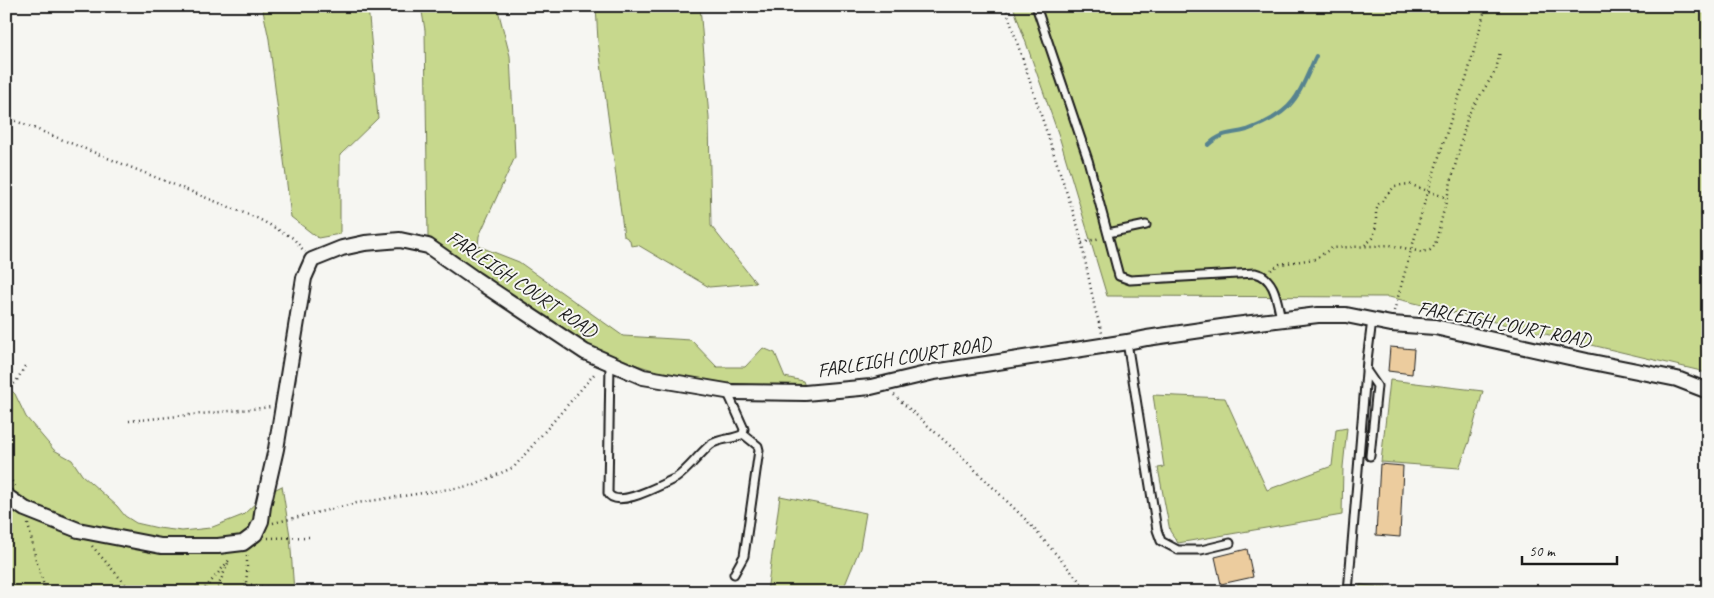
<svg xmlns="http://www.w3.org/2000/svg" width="1714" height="598" viewBox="0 0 1714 598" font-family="Caveat,sans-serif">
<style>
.green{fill:#c7d88d;stroke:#727a54}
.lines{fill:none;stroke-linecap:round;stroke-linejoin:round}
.stream{stroke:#56838f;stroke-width:4}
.building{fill:#eccc9e;stroke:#1c1c1c}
.service-casing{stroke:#1c1c1c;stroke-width:11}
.minor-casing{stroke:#1c1c1c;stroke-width:18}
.path{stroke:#1c1c1c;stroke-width:2.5;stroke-dasharray:1 4;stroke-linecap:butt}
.service{stroke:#f6f6f2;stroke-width:7}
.minor{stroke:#f6f6f2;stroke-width:14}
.labels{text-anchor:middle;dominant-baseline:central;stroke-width:4;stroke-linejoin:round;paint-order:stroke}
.street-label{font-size:20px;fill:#1c1c1c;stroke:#f6f6f2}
</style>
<rect width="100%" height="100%" fill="#f6f6f2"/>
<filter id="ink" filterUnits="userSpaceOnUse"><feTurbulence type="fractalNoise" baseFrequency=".02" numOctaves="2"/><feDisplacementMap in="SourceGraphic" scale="10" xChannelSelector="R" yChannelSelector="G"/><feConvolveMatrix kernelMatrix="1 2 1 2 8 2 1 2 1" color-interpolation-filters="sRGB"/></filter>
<g filter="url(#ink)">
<path class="green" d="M262,6h106l10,112 -38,37v79l-22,4 -27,-21 -22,-178z
M421,6h76l13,50 5,101 -36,79 -1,10 41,16 104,74 68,4 26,27h28l18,-19 12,5 10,24 18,4 3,8 -69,-2 -58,-9 -55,-17 -45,-18 -104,-70 -47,-36 -3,-207z
M596,6h104l9,112 2,108 45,57 -47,4 -71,-42 -7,1 -1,-6 -6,-4 -26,-195z
M1013,6h695v368l-11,-4 -308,-73 -282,-1 -48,-160z
M1390,380l93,11 -14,51 -10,26 -78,-6z
M6,385l9,9 11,23 28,33 18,10 10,15 35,31 8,10 11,7 22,5 24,3 28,-3 33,-13 21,-20 18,-9 8,50 4,56h-288z
M1153,395l72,3 42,92 65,-24 4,-36 11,-2 -4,39 -1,48 -164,28 -8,-12 -12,-63 6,-1z
M780,496l86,17 -6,35 -18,44h-75z
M1360,585l34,3 15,4h-50z"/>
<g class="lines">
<path class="stream" d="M1208,145c15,-14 22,-10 39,-15 16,-6 36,-15 46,-29 10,-12 16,-31 23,-45"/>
</g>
<path class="building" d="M1390,347l24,2 -2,25 -24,-3z
M1380,464l23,2 -3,71 -24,-2z
M1247,549l6,28 -32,7 -6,-27z"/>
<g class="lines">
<defs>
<path id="service" d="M1036,6l52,154 31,116 11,4 125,-7c20,4 22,28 26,46
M1108,233l38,-8
M1127,342l30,188 4,11 17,9h23l29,-7
M610,363l-2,130c9,17 54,-9 68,-15 13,-9 22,-23 34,-33 9,-7 23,-5 33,-11l1,-5 -17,-38
M1366,370l11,16 -7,70
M734,574l10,-18 15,-106 -1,-4 -15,-12
M1348,592l19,-232 5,-40"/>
<path id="minor" d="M6,496l19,13 53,21 83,16h57l25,-3 12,-9 6,-13 2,-15 13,-57 28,-171 8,-18 30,-12 23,-5 35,-3 28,6 47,33 110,73 58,25 89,15 73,1 66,-6 63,-15 193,-30 20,-4 88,-13 83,-10h28l45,9 44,3 152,34 90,18 31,12"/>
</defs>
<use href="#service" class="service-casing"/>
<use href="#minor" class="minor-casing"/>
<path class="path" d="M1005,6l74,224 16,79 7,24
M6,117l253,102 34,19 12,14
M1082,243l18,-5
M1365,245l8,-7 3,-13v-13l2,-7 17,-19 14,-2 38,14
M1271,270l9,-6 35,-5 17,-11 58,-3 32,7 8,-2 5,-5 33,-130 28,-45 4,-18
M1394,311l31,-110 31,-98 10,-23 20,-74
M6,390l10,-8 9,-16
M894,395l63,57 71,70 61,70
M129,421l142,-14
M6,473l9,13
M273,523l84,-20 118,-18 39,-18 82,-95
M28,524l8,36 10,32
M268,538l41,-1
M92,546l40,46
M246,584l33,5
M202,592l29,-34
M216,592l12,-29
M245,592l2,-19v-19"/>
<use href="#service" class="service"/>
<use href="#minor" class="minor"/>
</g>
</g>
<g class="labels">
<g class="street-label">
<text transform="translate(522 284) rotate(34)">FARLEIGH COURT ROAD</text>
<text transform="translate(1504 324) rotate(11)">FARLEIGH COURT ROAD</text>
<text transform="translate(904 357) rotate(-9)">FARLEIGH COURT ROAD</text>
</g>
</g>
<rect width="1714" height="598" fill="none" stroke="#f6f6f2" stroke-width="25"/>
<rect x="12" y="12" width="1689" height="573" fill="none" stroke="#1c1c1c" stroke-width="2" filter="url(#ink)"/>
<path d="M1522 556v8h95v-8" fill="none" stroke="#1c1c1c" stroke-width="2.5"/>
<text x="1529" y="556" font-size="15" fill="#1c1c1c" stroke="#f6f6f2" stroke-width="4" paint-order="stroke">50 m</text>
</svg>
